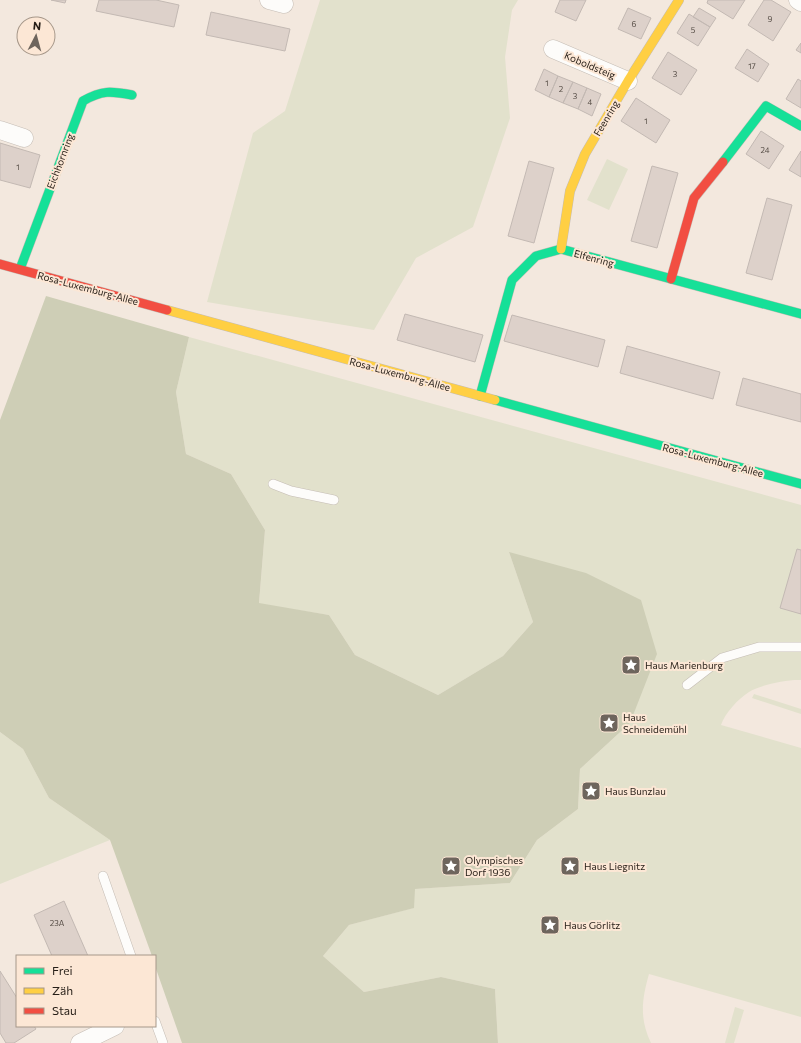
<svg xmlns="http://www.w3.org/2000/svg" width="801" height="1043" viewBox="0 0 801 1043" font-family="Commissioner,sans-serif">
<style>
.green{fill:#e2e1cc}
.forest{fill:#ceceb6}
.building{fill:#ddd1ca;stroke:#c3b9b3}
.lines{fill:none;stroke-linecap:round;stroke-linejoin:round}
.lane-casing{stroke:#c5bdb5;stroke-width:10}
.street-casing{stroke:#c5bdb5;stroke-width:19}
.fast-casing{stroke:#c5bdb5;stroke-width:10}
.slow-casing{stroke:#c5bdb5;stroke-width:10}
.jam-casing{stroke:#c5bdb5;stroke-width:10}
.lane{stroke:#fdfcfa;stroke-width:9}
.street{stroke:#fdfcfa;stroke-width:18}
.fast{stroke:#16e098;stroke-width:9}
.slow{stroke:#ffcf43;stroke-width:9}
.jam{stroke:#f24e42;stroke-width:9}
.labels{text-anchor:middle;dominant-baseline:central;stroke-width:4;stroke-linejoin:round;paint-order:stroke}
.number-label{font-size:8px;fill:#554c45}
.street-label{font-size:10px;fill:#261e17;stroke:#fce7d5}
.poi-label{font-size:10px;fill:#261e17;stroke:#fce7d5;text-anchor:start}
</style>
<rect width="100%" height="100%" fill="#f3e8de"/>
<path class="green" d="M320,0h198l-6,10 -7,47 5,61 -37,109 -57,31 -42,72 -167,-28 46,-169 32,-22z
M607,159l21,10 -19,41 -22,-10z
M189,337l612,168v175c-13,-1 -41,5 -52,12 -11,7 -24,21 -28,33l80,23v269l-152,-43c-7,25 -10,44 2,69h-153l-3,-54 -54,-12 -77,15 -41,-36 26,-31 64,-17 1,-19 96,-6 27,-43 41,-31 2,-40 50,-46 -121,-171 24,70 -30,34 -65,39 -83,-40 -26,-40 -70,-11 6,-74 -34,-56 -45,-20 -10,-62z
M754,694l47,15v5l-49,-16z
M0,732l23,17 26,49 61,42 -110,44z
M735,1007l9,3 -10,33h-9z"/>
<path class="forest" d="M46,296l143,41 -13,55 10,62 45,20 34,56 -6,73 70,12 26,40 83,40 65,-39 30,-34 -24,-70 77,21 55,27 16,54 -27,69 -50,46 -2,40 -41,31 -27,43 -95,6 -1,19 -65,17 -26,31 41,36 77,-15 54,12 3,54h-316l-27,-77v-10h-3l-42,-116 -61,-42 -26,-49 -23,-17v-312z"/>
<path class="building" d="M51,0h15l-1,3z
M99,0h57l23,5 -5,22 -78,-16z
M560,0h26l-10,21 -21,-9z
M708,0h37l-12,19 -26,-16z
M764,0h7l20,12 -18,29 -25,-16z
M628,8l23,10 -10,21 -23,-10z
M699,8l17,10 -6,9 -17,-10z
M211,12l79,17 -5,22 -79,-16z
M689,14l21,13 -12,19 -21,-13z
M801,43v10l-5,-3z
M747,49l22,15 -11,18 -23,-14z
M668,52l29,18 -16,25 -29,-17z
M544,69l14,7 -9,21 -14,-7z
M558,76l15,6 -10,21 -14,-6z
M798,79l3,2v27l-15,-9z
M573,82l14,6 -9,21 -15,-6z
M587,88l14,6 -9,22 -14,-7z
M636,98l34,22 -14,23 -35,-22z
M761,131l23,15 -15,23 -23,-15z
M0,143l40,12 -10,33 -30,-8z
M801,151v26l-12,-7z
M529,161l25,7 -20,75 -26,-7z
M652,166l26,7 -21,75 -26,-7z
M767,198l25,7 -20,75 -26,-7z
M405,314l78,21 -8,27 -78,-22z
M512,315l93,25 -7,27 -94,-26z
M627,346l93,26 -7,27 -93,-26z
M743,378l58,16v28l-65,-17z
M797,549l4,1v64l-21,-6z
M64,901l24,55h-36l-18,-41z
M0,971l17,27v28h17l2,3 -22,14h-8l-6,-10z"/>
<g class="lines">
<defs>
<path id="lane" d="M273,484l18,7 43,9
M687,685l35,-27 37,-11h42
M103,876l28,80
M155,1021l8,22"/>
<path id="street" d="M269,0l15,4
M798,0l3,2
M553,49l75,32
M0,130l24,8
M80,1043l35,-17"/>
<path id="fast" d="M723,162l43,-56 35,20
M20,269l63,-168c19,-11 28,-10 49,-6
M480,396l32,-116 24,-24 25,-7 240,65
M495,400l306,84"/>
<path id="slow" d="M561,249l9,-58 15,-37 43,-73 51,-81
M167,310l328,90"/>
<path id="jam" d="M0,264l167,46
M671,279l23,-81 29,-36"/>
</defs>
<use href="#lane" class="lane-casing"/>
<use href="#street" class="street-casing"/>
<use href="#fast" class="fast-casing"/>
<use href="#slow" class="slow-casing"/>
<use href="#jam" class="jam-casing"/>
<use href="#lane" class="lane"/>
<use href="#street" class="street"/>
<use href="#fast" class="fast"/>
<use href="#slow" class="slow"/>
<use href="#jam" class="jam"/>
</g>
<defs>
<symbol id="sight-square" viewBox="-11 -11 22 22"><rect x="-9" y="-9" width="18" height="18" rx="4" fill="#6e655d" stroke="#fce7d5"/><path d="M0-6L1.8-2.2L6-1.7L2.9 1.2L3.7 5.4L0 3.3L-3.7 5.4L-2.9 1.2L-6-1.7L-1.8-2.2Z" fill="#fff"/></symbol>
</defs>
<g fill-rule="evenodd">
<use href="#sight-square" x="620" y="654" width="22" height="22"/>
<use href="#sight-square" x="598" y="712" width="22" height="22"/>
<use href="#sight-square" x="580" y="780" width="22" height="22"/>
<use href="#sight-square" x="440" y="855" width="22" height="22"/>
<use href="#sight-square" x="559" y="855" width="22" height="22"/>
<use href="#sight-square" x="539" y="914" width="22" height="22"/>
</g>
<g class="labels">
<g class="number-label">
<text x="770" y="19">9</text>
<text x="634" y="24">6</text>
<text x="693" y="30">5</text>
<text x="752" y="66">17</text>
<text x="675" y="74">3</text>
<text x="547" y="83">1</text>
<text x="561" y="89">2</text>
<text x="575" y="96">3</text>
<text x="590" y="102">4</text>
<text x="646" y="121">1</text>
<text x="765" y="150">24</text>
<text x="18" y="167">1</text>
<text x="57" y="923">23A</text>
</g>
<g class="street-label">
<text transform="translate(590 65) rotate(23)">Koboldsteig</text>
<text transform="translate(606 118) rotate(-59)">Feenring</text>
<text transform="translate(60 161) rotate(-69)">Eichhornring</text>
<text transform="translate(594 258) rotate(15)">Elfenring</text>
<text transform="translate(88 288) rotate(15)">Rosa-Luxemburg-Allee</text>
<text transform="translate(400 374) rotate(15)">Rosa-Luxemburg-Allee</text>
<text transform="translate(713 460) rotate(15)">Rosa-Luxemburg-Allee</text>
</g>
<g class="poi-label">
<text x="645" y="665">Haus Marienburg</text>
<text x="623" y="717">Haus<tspan x="623" dy="12">Schneidemühl</tspan></text>
<text x="605" y="791">Haus Bunzlau</text>
<text x="465" y="860">Olympisches<tspan x="465" dy="12">Dorf 1936</tspan></text>
<text x="584" y="866">Haus Liegnitz</text>
<text x="564" y="925">Haus Görlitz</text>
</g>
</g>
<rect x="16" y="955" width="140" height="72" fill="#fce7d5" stroke="#a69789"/>
<rect x="24" y="968" width="20" height="6" fill="#16e098" stroke="#a69789"/>
<text x="52" y="975" font-size="12" fill="#261e17">Frei</text>
<rect x="24" y="988" width="20" height="6" fill="#ffcf43" stroke="#a69789"/>
<text x="52" y="995" font-size="12" fill="#261e17">Zäh</text>
<rect x="24" y="1008" width="20" height="6" fill="#f24e42" stroke="#a69789"/>
<text x="52" y="1015" font-size="12" fill="#261e17">Stau</text>
<g transform="translate(36 36) rotate(6)"><circle r="19" fill="#fce7d5" stroke="#a69789"/>
<path d="M0-3L7 15L0 10L-7 15Z" fill="#6e655d"/>
<text y="-6" font-size="11" font-weight="bold" text-anchor="middle" fill="#261e17">N</text>
</g>
</svg>
